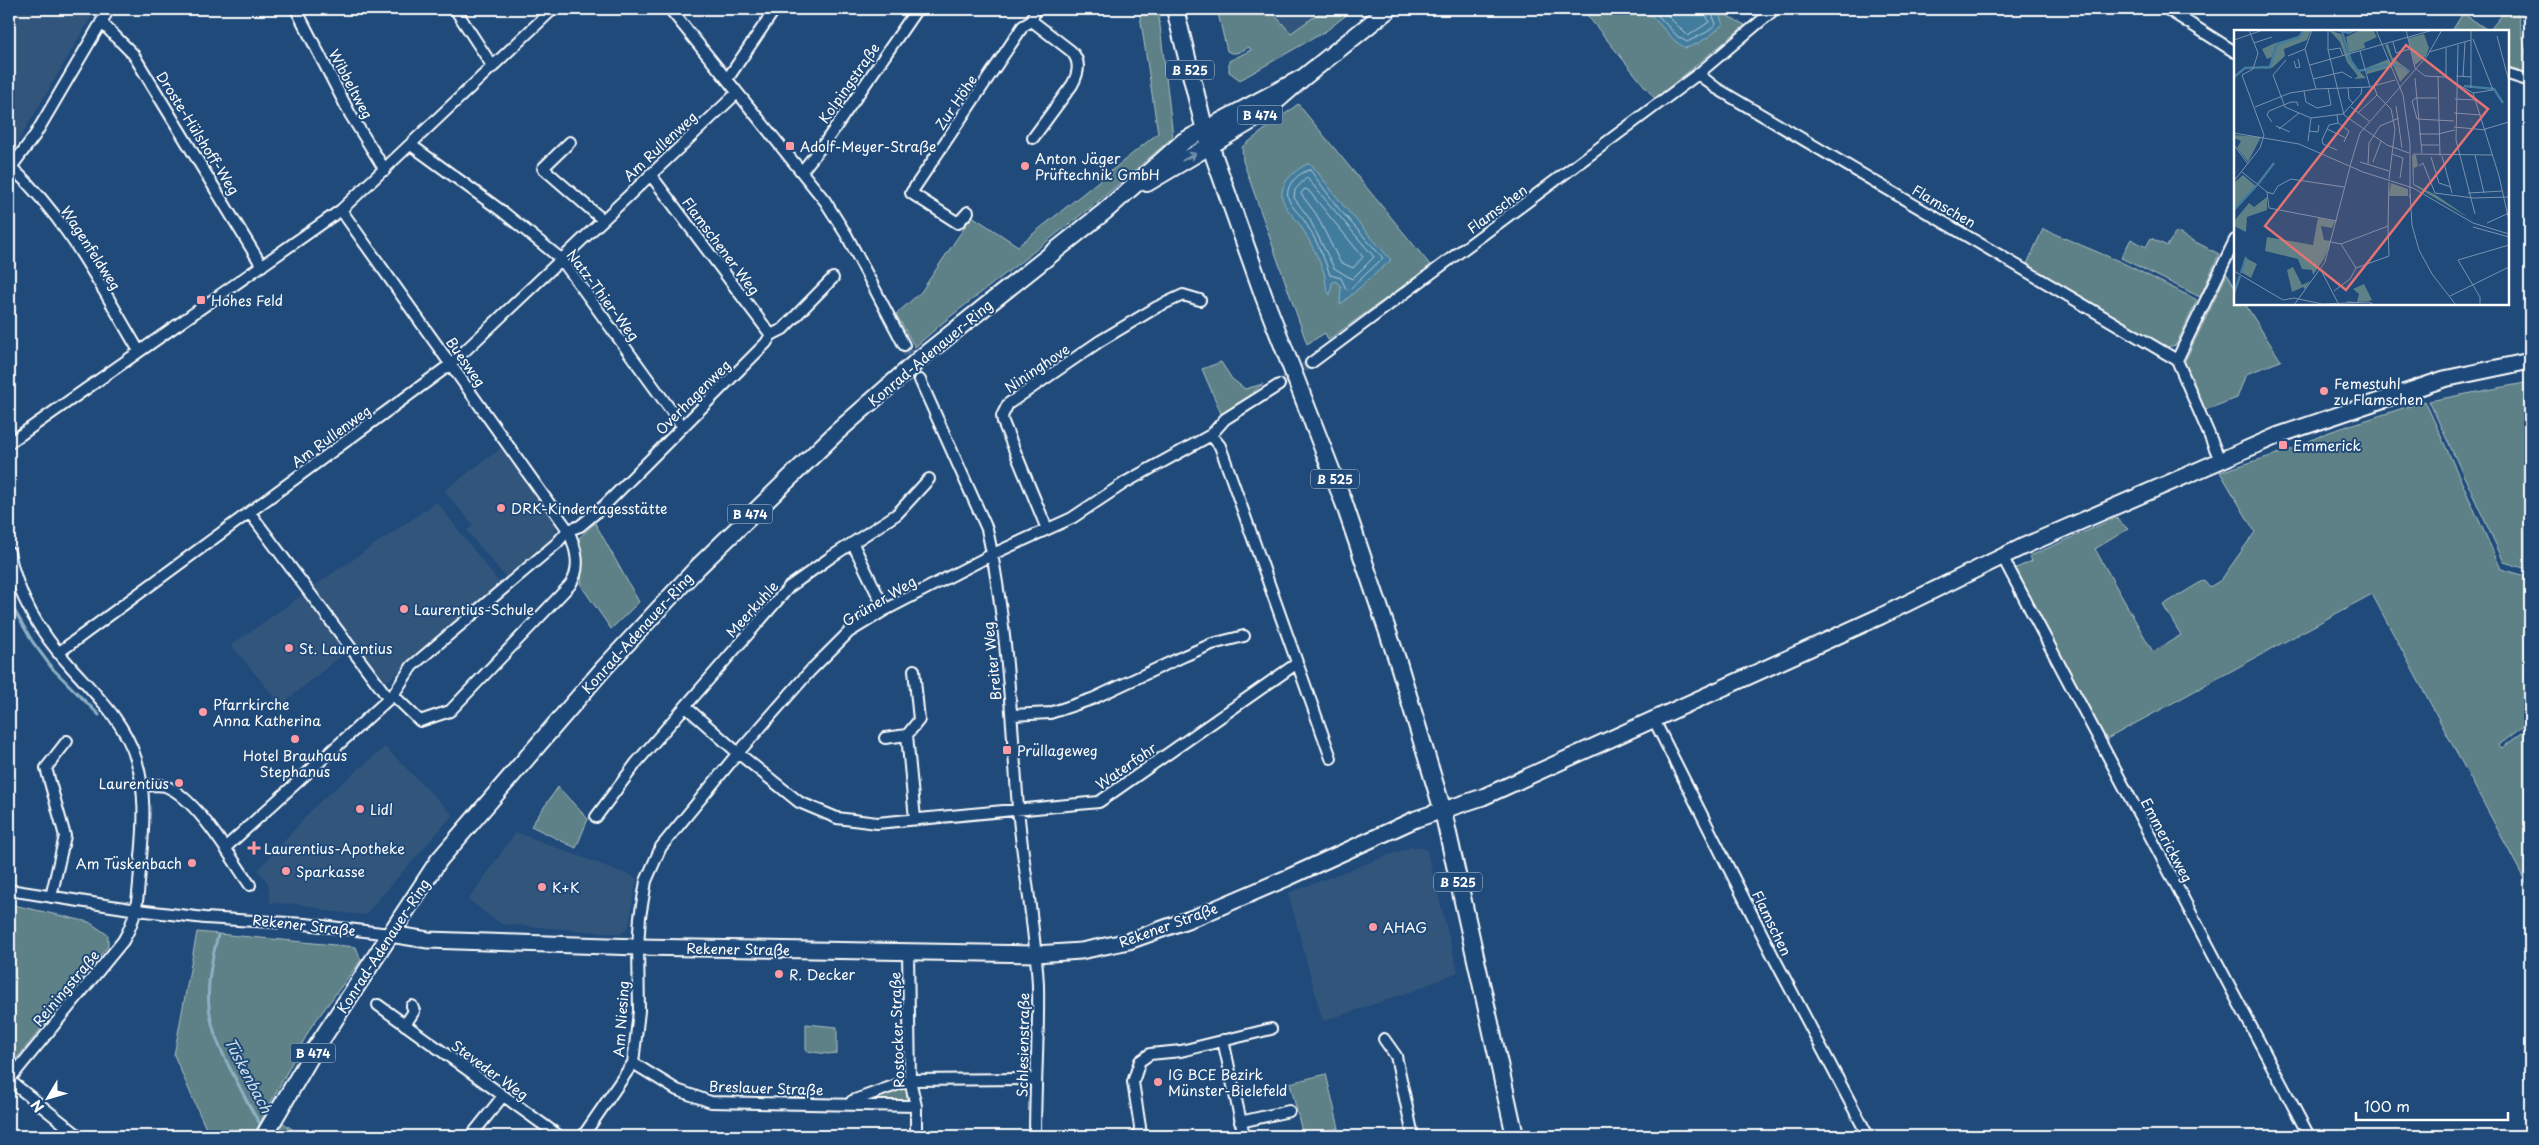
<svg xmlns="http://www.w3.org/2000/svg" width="2539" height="1145" viewBox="0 0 2539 1145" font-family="'Playpen Sans',sans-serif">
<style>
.built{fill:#31557b}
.green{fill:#5d8186;stroke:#aec0c2}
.water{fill:#437c9d;stroke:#8eb0c4}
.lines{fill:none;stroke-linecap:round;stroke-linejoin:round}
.shore{stroke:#b4cbd8;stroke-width:1}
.stream{stroke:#8eb0c4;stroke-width:3}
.street-tunnel{stroke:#41658e;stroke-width:10;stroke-dasharray:10 5;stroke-linecap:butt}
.street-casing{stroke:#fff;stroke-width:14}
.secondary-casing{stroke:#fff;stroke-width:19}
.primary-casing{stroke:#fff;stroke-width:20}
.street{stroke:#1f4a7a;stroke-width:10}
.secondary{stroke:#1f4a7a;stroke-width:15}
.primary{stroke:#1f4a7a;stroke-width:16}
.oneway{stroke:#7992af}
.poi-dot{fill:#ff9aa2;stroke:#1f4a7a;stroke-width:2}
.labels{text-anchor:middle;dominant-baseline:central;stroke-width:4;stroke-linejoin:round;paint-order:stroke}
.shield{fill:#1f4a7a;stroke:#bcc9d7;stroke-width:1}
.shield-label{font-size:12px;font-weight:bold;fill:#fff}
.street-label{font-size:14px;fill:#fff;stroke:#1f4a7a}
.poi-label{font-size:14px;fill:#fff;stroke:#1f4a7a;text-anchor:start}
.water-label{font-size:15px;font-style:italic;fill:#d0dee6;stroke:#1f4a7a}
.inset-river{fill:none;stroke:#437c9d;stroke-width:2.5}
.inset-road{fill:none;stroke:#7992af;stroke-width:1}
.view{fill:#e47373;fill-opacity:0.15;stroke:#e47373;stroke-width:2.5}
.inset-edge{fill:none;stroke:#fff;stroke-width:2.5}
</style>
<rect width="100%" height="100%" fill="#1f4a7a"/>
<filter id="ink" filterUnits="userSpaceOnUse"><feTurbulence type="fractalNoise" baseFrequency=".02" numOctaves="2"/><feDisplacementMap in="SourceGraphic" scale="10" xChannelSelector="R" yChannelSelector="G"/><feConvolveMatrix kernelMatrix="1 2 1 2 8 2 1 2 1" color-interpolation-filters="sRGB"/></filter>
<g filter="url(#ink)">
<path class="built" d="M9,9h87l-87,148z
M1269,9h56l-34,25z
M501,448l55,78 -2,15 -46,39 -41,-49 6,-6 -29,-34z
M437,502l66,86 -115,93 -6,-1 -36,-43v-7l-32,-44z
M304,594l42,58 -65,53 -50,-60z
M385,747l68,68 -88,100 -40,-4 -9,-4 -20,-3 -26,-1 -2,-20 -10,-13 60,-67z
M516,832l121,46 -8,47 -4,6 -4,3 -120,-10 -33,-24z
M1411,847h12l4,4 31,121 -45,19 -89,30 -3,-6 -33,-122z"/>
<path class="green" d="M1139,9h19l15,128 -73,63 -154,120 -31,27 -19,-33 25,-22 51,-76 46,30 140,-113z
M1217,9h52l22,24 34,-24h29l-28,22 -86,49 -11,-8v-11l22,-11 -2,-3c-8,4 -14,9 -22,4z
M1582,9h132l31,16 -90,74z
M2504,9h13l13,64 -22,-6v-36h-19l17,-21z
M2520,9h10v36z
M2463,13l26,18h-37z
M1298,104l133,162 -103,74 -3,-7 -18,11 -64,-183 -1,-14z
M2043,229l78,33 76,38 -21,45 -9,2 -140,-83z
M2176,232l43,22 -19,43 -79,-39 10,-19 15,8 5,-9 16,8z
M2227,274l8,13v17h10l36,57 -35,13 -9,24 -32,12 -21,-47z
M1221,362l11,17 13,10 18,-5 -40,34 -21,-49z
M2530,382v188l-26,-8 -75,-161z
M2425,401l76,168 29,8v144l-31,24 3,3 28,-21v163l-158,-296 -267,146 -91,-171 18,-8 -2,-5 86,-38 12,11 -33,20 58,103 28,-17 -18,-30 41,-25 6,7 11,-7 34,-48 -35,-60 73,-23 33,-16z
M595,523l44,79 -28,27 -29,-42 -3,-49z
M558,787l30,32 -12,29 -45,-22z
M9,904l80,18 19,13v11l-99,122z
M197,932l159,15 5,13 -50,67 -58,109h-52l5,-7 -32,-74z
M806,1024l31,3v26l-10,1 -21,-3z
M1326,1074l13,54 -36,8 -13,-53z
M905,1088l3,13 -46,-1z
M282,1122l20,14h-28z"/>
<path class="water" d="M1645,9h66l7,3 5,12c-11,11 -22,20 -38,24l-10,-7z
M1307,164l5,1 31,40 48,55 -51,45 1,-19 -6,-5 -3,2 -2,12c-5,-7 -4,-14 -6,-22 -5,-15 -14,-31 -22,-45 -6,-11 -22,-22 -20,-36 1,-12 15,-23 25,-28z"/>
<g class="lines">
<path class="shore" d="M1652,9l26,28 9,5 20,-10 9,-8 -6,-15
M1661,9l27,27 21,-14 -5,-13
M1310,170l29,39 44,49 -34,32 -3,-1 -5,-11 -11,-3c-6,-18 -16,-40 -27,-56 -5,-7 -13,-13 -15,-22 -3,-12 11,-25 22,-27z
M1307,178l67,79 -22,22 -18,-11 -25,-50 -15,-20 1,-8z
M1305,189l3,1 55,67 -10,11 -13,-6 -24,-48 -15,-20z"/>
<path class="stream" d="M9,601l23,40 20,27 47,47
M218,935c-16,62 -13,87 17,143 9,17 17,35 28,50"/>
<path class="street-tunnel" d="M904,345l16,35
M1279,385l32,-22"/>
<defs>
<path id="street" d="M296,9l54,105 35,56
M455,9l38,58
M670,9l155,192 22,35 57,109
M1775,9l-77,65 18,14 461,272
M2167,9l68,43
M1032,21l39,30c10,10 8,22 1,34l-39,53
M101,22l32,32 129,212
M2508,74l22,7
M728,78l47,-69
M570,142l-27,26 60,52
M411,145l92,67 58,47 122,168
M11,167c56,51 90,120 128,184
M9,170l26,-35 74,-126
M802,171l24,-30 91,-132
M650,174l121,161
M341,210l227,320c8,18 14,38 2,55l-120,126 -30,10 -27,-26
M968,212l-10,11 -47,-30 112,-167 9,-5 3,-12
M1311,363l387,-289
M920,380l67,149c20,92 24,186 31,279 5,59 17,117 20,177 1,50 -3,101 -3,151
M1211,435l9,11 111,312
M9,443l332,-233 212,-201
M2220,460l-43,-100 58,-120
M250,513l139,186
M1047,529l-44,-107 -1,-6 6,-12 92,-63 57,-34 26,-12 17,5
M853,544l32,66
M9,552c9,45 31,81 62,115 26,29 53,54 65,92 10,32 8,66 5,98 -3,31 -1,56 -18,84l-114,139
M2002,556l307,580
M58,653l393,-289 286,-271
M914,670l5,50 -12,15 8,84
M686,707l52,46 61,49 38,16 40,5 222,-21 197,-138
M1012,715l38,-2 42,-14 92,-43 28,-12 32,-8
M1654,720l119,236 95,180
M885,738l22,-3
M142,786c7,0 16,-2 23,0 31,11 66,72 85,99
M596,817l41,-55 152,-175 42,-30 66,-43 32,-35
M226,847l167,-152 19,-29 145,-123 11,-13 12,-4 24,-20 162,-163 5,-8 12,-6 50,-51
M9,890l128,20 68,8 100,6 85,10
M51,897l14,-61 -19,-68 21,-27
M908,952l2,128 6,26v30
M378,1005l181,131
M405,1025l9,-14 -2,-5
M1384,1039l12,17 17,80
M1223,1040l21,96
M633,1063l44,27 34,12 205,4
M9,1080l70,56
M852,1101l58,-21 125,-1
M1240,1122l49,-11
M377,1135l2,1
M471,1136l32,-40
M583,1136l50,-73 6,-52 -1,-64 2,-30 6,-36 15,-34 77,-94 72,-82 39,-39 36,-22 108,-56 79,-36 54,-36 85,-47 14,-16 54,-34
M1139,1136l1,-9 -7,-45 7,-21 10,-7 31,-3 90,-22"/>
<path id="secondary" d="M390,934l38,6 210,7 398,7 45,-3 48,-10 72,-26 86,-37 129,-59 67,-22 398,-181 141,-69 257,-112 165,-56 86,-18"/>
<path id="primary" d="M1175,9l30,122 59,166 80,206 54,159 45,149 72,325
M1147,183l111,-66 46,-40 85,-68
M264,1136l48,-82 127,-194 165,-192 94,-101 139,-135 86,-76 181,-144 80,-71 120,-64"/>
</defs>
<use href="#street" class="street-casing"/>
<use href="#secondary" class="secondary-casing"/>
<use href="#primary" class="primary-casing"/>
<use href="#street" class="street"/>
<use href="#secondary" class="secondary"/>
<use href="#primary" class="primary"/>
</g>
<defs><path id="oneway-shaft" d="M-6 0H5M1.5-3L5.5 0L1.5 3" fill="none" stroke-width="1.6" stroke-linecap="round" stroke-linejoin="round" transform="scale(1.25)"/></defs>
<use class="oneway" href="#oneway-shaft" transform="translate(1189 157) rotate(-28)"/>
</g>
<g class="poi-dot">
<rect x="785" y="141" width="10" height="10" rx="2.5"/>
<circle cx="1025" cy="166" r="5"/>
<rect x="196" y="295" width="10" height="10" rx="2.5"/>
<circle cx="2324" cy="391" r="5"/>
<rect x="2278" y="440" width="10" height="10" rx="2.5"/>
<circle cx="501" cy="508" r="5"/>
<circle cx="404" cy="609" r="5"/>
<circle cx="289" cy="648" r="5"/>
<circle cx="203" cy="712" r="5"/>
<circle cx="295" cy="739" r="5"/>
<rect x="1002" y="745" width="10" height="10" rx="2.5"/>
<circle cx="179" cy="783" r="5"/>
<circle cx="360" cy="809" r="5"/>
<path d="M251.5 840.5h5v5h5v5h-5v5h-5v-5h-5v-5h5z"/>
<circle cx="192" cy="863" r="5"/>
<circle cx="286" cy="871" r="5"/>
<circle cx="542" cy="887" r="5"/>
<circle cx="1373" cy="927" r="5"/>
<circle cx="779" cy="974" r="5"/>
<circle cx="1158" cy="1082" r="5"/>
</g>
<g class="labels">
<g class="shield">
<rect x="1166" y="60.5" width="48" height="19" rx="4"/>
<rect x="1237.5" y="105.5" width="45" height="19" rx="4"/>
<rect x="1311" y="469.5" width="48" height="19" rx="4"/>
<rect x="727.5" y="504.5" width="45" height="19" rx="4"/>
<rect x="1434" y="872.5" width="48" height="19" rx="4"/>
<rect x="290.5" y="1043.5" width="45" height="19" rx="4"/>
</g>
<g class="shield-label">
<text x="1190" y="70">B 525</text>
<text x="1260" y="115">B 474</text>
<text x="1335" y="479">B 525</text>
<text x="750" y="514">B 474</text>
<text x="1458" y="882">B 525</text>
<text x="313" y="1053">B 474</text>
</g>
<g class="street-label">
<text transform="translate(849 83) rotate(-55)">Kolpingstraße</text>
<text transform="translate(351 84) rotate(62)">Wibbeltweg</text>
<text transform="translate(956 102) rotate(-56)">Zur Höhe</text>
<text transform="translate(198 133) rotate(58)">Droste-Hülshoff-Weg</text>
<text transform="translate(660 146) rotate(-43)">Am Rullenweg</text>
<text transform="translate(1944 206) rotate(30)">Flamschen</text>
<text transform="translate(1497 209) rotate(-37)">Flamschen</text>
<text transform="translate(721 246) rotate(53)">Flamschener Weg</text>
<text transform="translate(91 248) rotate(57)">Wagenfeldweg</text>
<text transform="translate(603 295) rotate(53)">Natz-Thier-Weg</text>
<text transform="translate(930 353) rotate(-40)">Konrad-Adenauer-Ring</text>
<text transform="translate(466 362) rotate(55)">Buesweg</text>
<text transform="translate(1037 368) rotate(-34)">Nininghove</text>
<text transform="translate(693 397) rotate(-45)">Overhagenweg</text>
<text transform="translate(331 436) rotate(-36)">Am Rullenweg</text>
<text transform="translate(879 601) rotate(-31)">Grüner Weg</text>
<text transform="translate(752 609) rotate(-48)">Meerkuhle</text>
<text transform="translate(637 633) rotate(-48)">Konrad-Adenauer-Ring</text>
<text transform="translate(992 661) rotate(-96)">Breiter Weg</text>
<text transform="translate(1126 766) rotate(-35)">Waterfohr</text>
<text transform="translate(2167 840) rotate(62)">Emmerickweg</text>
<text transform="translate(1772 923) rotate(64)">Flamschen</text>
<text transform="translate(304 925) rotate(6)">Rekener Straße</text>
<text transform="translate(1168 925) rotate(-20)">Rekener Straße</text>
<text transform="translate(383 946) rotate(-57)">Konrad-Adenauer-Ring</text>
<text transform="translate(738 949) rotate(1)">Rekener Straße</text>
<text transform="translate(66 988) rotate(-50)">Reiningstraße</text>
<text transform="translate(621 1019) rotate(-86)">Am Niesing</text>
<text transform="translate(897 1030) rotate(-92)">Rostocker Straße</text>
<text transform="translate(1023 1045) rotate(-89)">Schlesienstraße</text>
<text transform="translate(490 1070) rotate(36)">Steveder Weg</text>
<text transform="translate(766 1088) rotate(2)">Breslauer Straße</text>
</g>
<g class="poi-label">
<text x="800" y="146">Adolf-Meyer-Straße</text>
<text x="1035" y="158">Anton Jäger<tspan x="1035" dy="16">Prüftechnik GmbH</tspan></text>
<text x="211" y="300">Hohes Feld</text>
<text x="2334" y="383">Femestuhl<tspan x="2334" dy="16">zu Flamschen</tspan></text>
<text x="2293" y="445">Emmerick</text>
<text x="511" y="508">DRK-Kindertagesstätte</text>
<text x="414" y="609">Laurentius-Schule</text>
<text x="299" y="648">St. Laurentius</text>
<text x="213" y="704">Pfarrkirche<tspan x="213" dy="16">Anna Katherina</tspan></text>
<text x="1017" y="750">Prüllageweg</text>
<text x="295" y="755" text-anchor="middle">Hotel Brauhaus<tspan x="295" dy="16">Stephanus</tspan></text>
<text x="169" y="783" text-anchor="end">Laurentius</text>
<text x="370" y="809">Lidl</text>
<text x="264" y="848">Laurentius-Apotheke</text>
<text x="182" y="863" text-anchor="end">Am Tüskenbach</text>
<text x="296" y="871">Sparkasse</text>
<text x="552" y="887">K+K</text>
<text x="1383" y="927">AHAG</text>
<text x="789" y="974">R. Decker</text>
<text x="1168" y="1074">IG BCE Bezirk<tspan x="1168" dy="16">Münster-Bielefeld</tspan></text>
</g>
<g class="water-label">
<text transform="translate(249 1075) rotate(62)">Tüskenbach</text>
</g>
</g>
<g transform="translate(2234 30)">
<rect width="275" height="275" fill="#1f4a7a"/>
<path d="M70,0h7l-4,10 -23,9 1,7 -13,12 -8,1 8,-5 2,-14 6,-8 -5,4 -3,11 -5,2 -5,-10 13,-6 24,-6zM95,0l12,4 9,28 16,16 -12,1 4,-3 -11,-14 -7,-20zM126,0h13l4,7 -13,6 1,5 -16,5 -3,-16zM190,4l5,14 -3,8 -11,9 -7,-27zM154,14l4,13 18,14 -10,11 -15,-37zM155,29l3,8 -25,7 -1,-6zM0,105l27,2 -13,25 -11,-14 4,-7 -7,-3zM178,125h4l2,11 -4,2v16l22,11 33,23 -56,-33zM9,145l13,11 -22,24v-27zM157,153l17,6v7h-19zM33,167v13l-20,7 -1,15 -12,-6v-5l15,-18 5,4zM84,188l17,3 -3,7 -11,-2 3,14 7,1 -7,18 -11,16 -1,-5 -10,-1 -4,-10 -33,-8 2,-14 46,8zM12,228l11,6 -6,14 -10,-6zM59,237l9,18 8,-4 -5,8 -2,-2 -11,5 -5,-22zM130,254l8,16 -3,1 -12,1 -8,1 -3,-2 11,1 2,-8 -6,-5z" fill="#5d8186"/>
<path class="inset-river" d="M104,0l11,3 6,-3M108,2l9,29 7,10 30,-6M158,35l11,2 6,5M0,47l11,-9 25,-1 7,-23 22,-7 5,-7M230,56l30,3 9,14M24,154l16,-21M0,180l23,-25M7,243l5,-16M0,263l6,-17"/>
<path class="inset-road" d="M94,0v20l16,65 43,30 22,8M142,0l27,65 7,49v54M172,0l9,38 10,8 20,1 28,16M263,6l12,46M0,10l29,-10M159,12l3,11 14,-4M20,13l18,-6M224,15l-2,95 19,74M71,19l11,40M71,19l7,-19M94,20l12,-2 3,8M126,21l10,36M195,22l42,-12M54,26l17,-7M60,31l2,7 4,-1 -2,-8M76,35l123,-35M39,45l12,32 26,11 32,-4 18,-20 1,-7M39,45l13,-15M212,45v-27M222,46l15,1M204,47l2,79M229,47l2,-35M181,48l7,75M79,49l29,-7 10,6M140,56l3,9 14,14 4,20 -6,50M114,58l1,11 4,4M237,58v-58M70,61l2,11 11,6 14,-3 -3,-17M239,63l26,83 10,45M239,63l20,-3 -20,-51M182,68l-4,3 5,18 37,2M182,68h21M221,69l20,1M162,76l6,42M21,77l35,-14 26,-4 54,-2 25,-7M117,77l18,14M124,83l19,-18M220,83l27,2M38,92l-5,-7 2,-4 22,-9h6l1,4M104,93l11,8 -5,11M42,96l14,6M220,97l32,3M45,99l20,-16M93,99l19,9M251,99l24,-7M75,101l9,1 1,-7M0,103l65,11 64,28 50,16 60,35 36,11M185,104h19l17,-4M74,111l3,-23M0,115l14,19M187,115h18M103,120l-14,-6 -1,-4 7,-15 9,-2 -1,-8M158,124l11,4 -3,20M179,124l80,1M241,125l9,38M208,126l10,37M197,127l8,26 12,4M126,132l29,9M139,132l8,-21M134,134l1,-21 11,-17 19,-8M116,136l10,-33 67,-77 15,-26M185,136l4,-3 12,30 38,5 36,-1M8,142l25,20 2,16 68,13M0,151l26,-33 4,-13 -22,-60 11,-6 5,-16 -9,-23M33,162l6,2 5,-8 13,-7 53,8M234,163l35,-2M176,164l2,31 7,25 13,24 24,31M253,193l22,-10M154,196l1,-44M239,197l36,10M97,212l10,2 15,24 -6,11 -16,12M107,214l47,-18 1,30 -33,12M87,240l18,35M0,241l49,29 11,-2 28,6 47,-2 5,3M216,266l59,-29M60,275l31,-43 25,-95M246,275v-8l-22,-37 51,-15"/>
<path class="view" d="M172,15l82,64 -142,181 -81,-64z"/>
<rect width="275" height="275" class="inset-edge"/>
</g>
<rect width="2539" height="1145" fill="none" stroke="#1f4a7a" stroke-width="30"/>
<rect x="15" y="15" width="2509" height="1115" fill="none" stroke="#fff" stroke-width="2" filter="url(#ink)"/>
<g transform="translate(48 1098) rotate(232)" stroke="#1f4a7a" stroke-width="4" paint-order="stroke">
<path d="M0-4L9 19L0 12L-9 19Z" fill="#ffffff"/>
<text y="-8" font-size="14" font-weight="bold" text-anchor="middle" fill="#ffffff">N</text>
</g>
<path d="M2356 1112v8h152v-8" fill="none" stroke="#ffffff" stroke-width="2.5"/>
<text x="2364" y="1112" font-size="15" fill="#ffffff" stroke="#1f4a7a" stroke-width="4" paint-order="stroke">100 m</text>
</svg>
